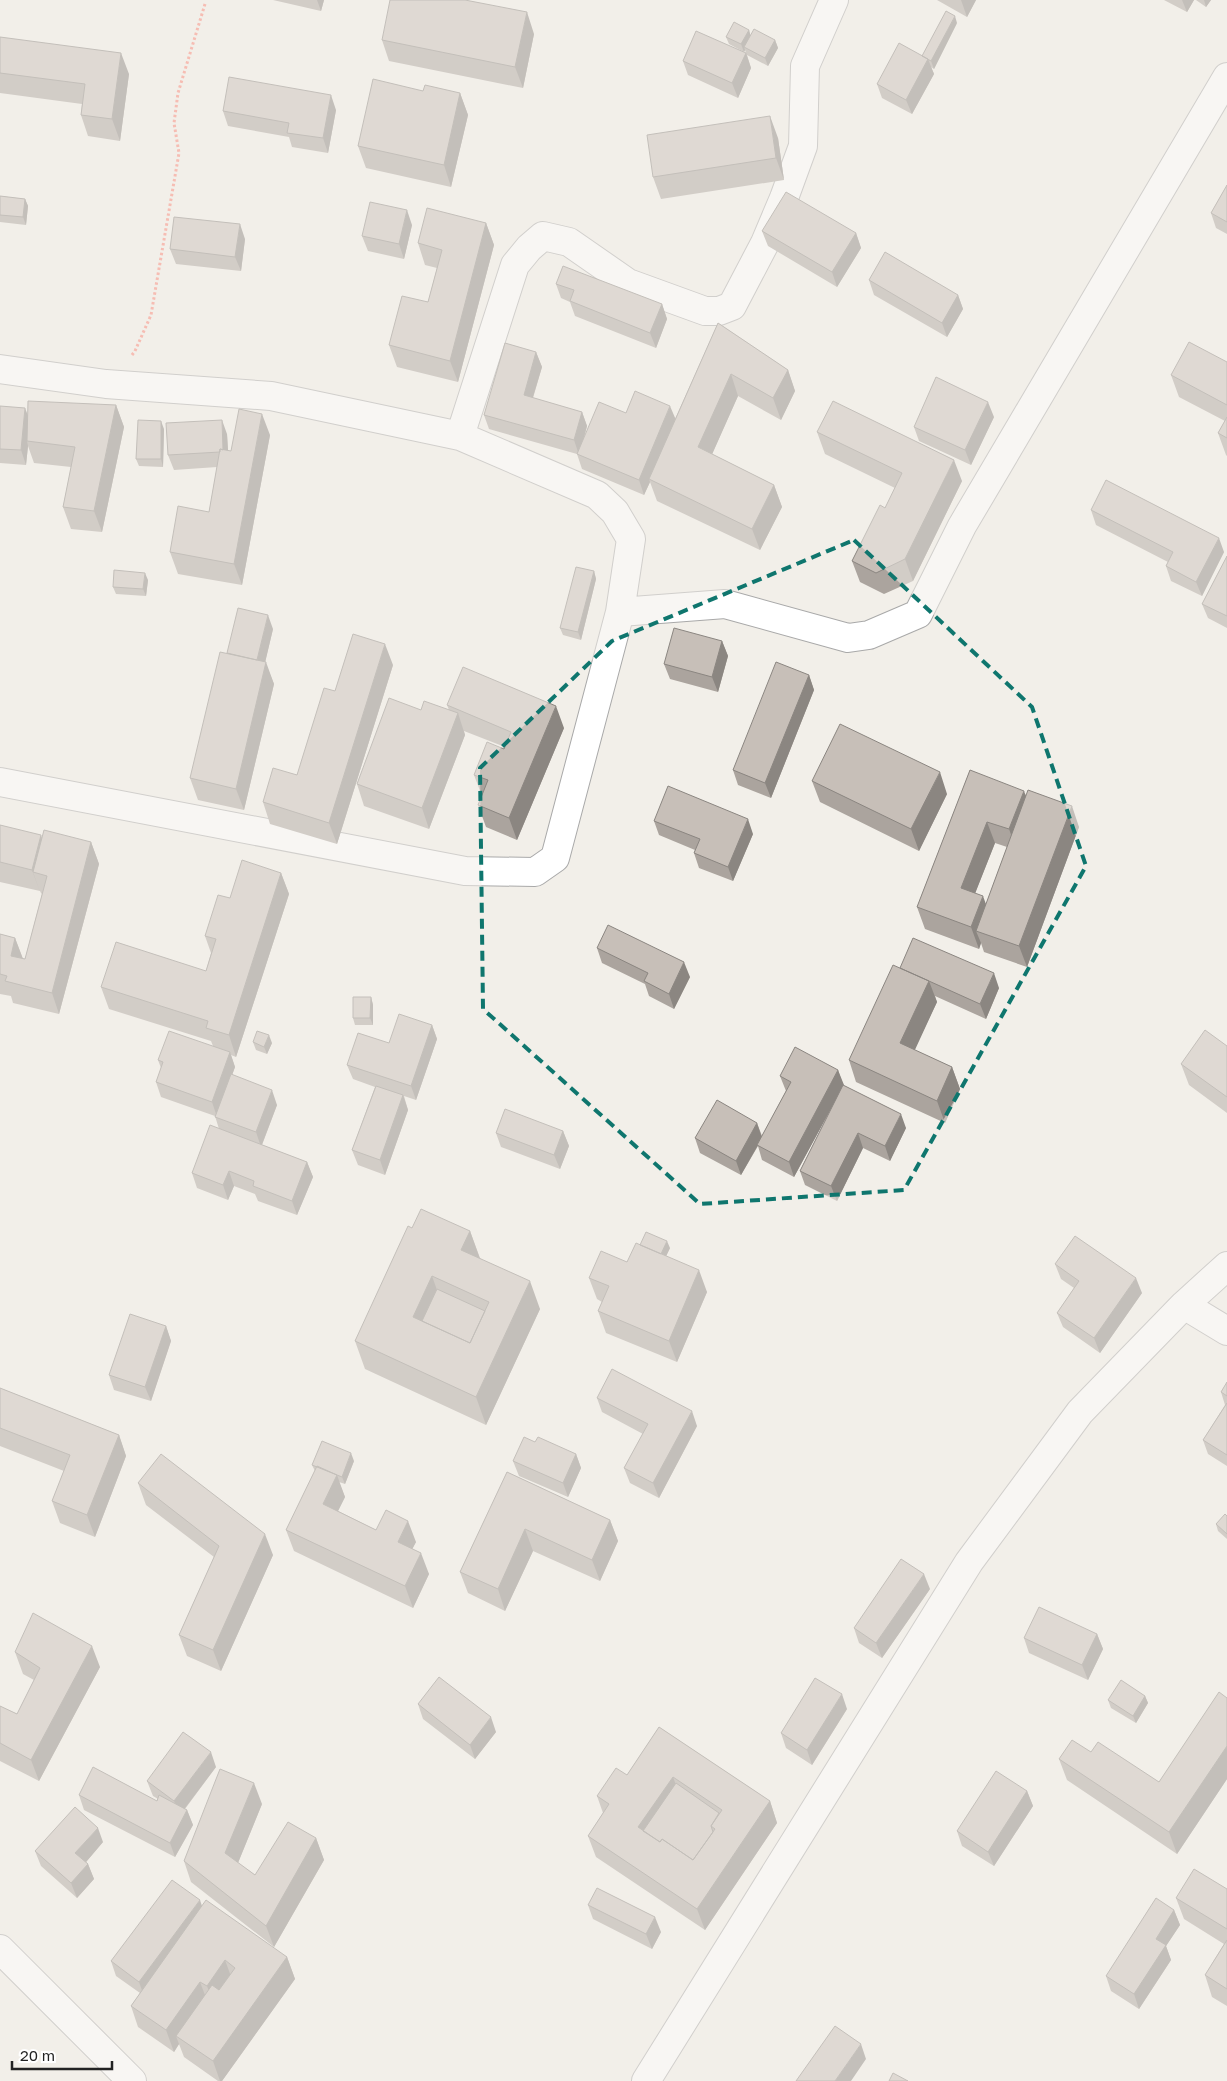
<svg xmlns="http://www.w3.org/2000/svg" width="1227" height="2081" viewBox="0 0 1227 2081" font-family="'Golos Text',sans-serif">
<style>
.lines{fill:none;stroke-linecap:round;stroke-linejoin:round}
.minor-casing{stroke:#a9a9a9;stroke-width:30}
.path{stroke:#fa8072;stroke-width:3;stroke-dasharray:2.5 2.5;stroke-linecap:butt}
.minor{stroke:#fff;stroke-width:28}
.wall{fill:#aba49e;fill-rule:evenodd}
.shaded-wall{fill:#8b8681}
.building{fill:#c7bfb8;stroke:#8b8681;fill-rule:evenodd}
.marked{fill:none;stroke:#0f766e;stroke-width:4;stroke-dasharray:10 6;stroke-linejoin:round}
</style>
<rect width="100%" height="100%" fill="#f2efe9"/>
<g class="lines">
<defs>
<path id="minor" d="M0,369l106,15 165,12 189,40 137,59 18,17 16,27 -11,73 -65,246 -20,14 -70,-1 -465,-89
M460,436l55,-171 14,-17 14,-12 26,6 59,41 77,28h14l13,-5 33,-63 19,-45 19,-52 2,-80 29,-66
M620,612l105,-8 123,34 21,-3 49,-21 44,-88 265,-449
M1184,1305l43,26
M0,1949l132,132
M646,2081l323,-519 111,-150 104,-107 43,-39"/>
</defs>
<use href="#minor" class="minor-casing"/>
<path class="path" d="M132,355l3,-4 16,-36 28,-162 -5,-30 4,-30 27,-89"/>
<use href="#minor" class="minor"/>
</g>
<path class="wall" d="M273,0h51l-3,11z
M937,0h39l-9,17z
M1164,0h30l-7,12z
M1196,0h15l-5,7z
M957,23l-23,46 -3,-2 3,7 -22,40 -30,-16 -5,-14 45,-28z
M749,30l1,5 25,5 3,8 -10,18 -21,-11 4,13 -13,30 -50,-23 -5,-14 63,-8 -1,-3 -1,2 -15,-8 -3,-7z
M534,34l-11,54 -134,-27 -7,-21z
M0,37l129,37 -9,67 -32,-5 -7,-21 1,-11 -82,-11z
M423,91l37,2 8,22 -17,72 -85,-19 -8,-22z
M336,110l-8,43 -36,-6 -3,-10 -61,-11 -5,-15z
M778,138l6,42 -123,19 -8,-22z
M1227,185v49l-11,-6 -5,-15z
M0,196l25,3 3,7 -2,19 -26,-3z
M486,223l8,22 -36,137 -61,-15 -8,-22 39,-43 9,-34 -12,-3 -7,-22z
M412,225l-8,34 -36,-8 -6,-15z
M762,231l94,2 5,15 -24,39 -69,-41z
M245,239l-4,32 -65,-7 -6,-15z
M869,280l89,15 5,14 -16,28 -73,-42z
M556,284l106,20 5,15 -11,29 -81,-32 -5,-14 -9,-4z
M718,323l70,47 7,21 -14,29 -43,-24 -26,58 62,31 8,22 -22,43 -103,-49 -7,-19 -6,13 -62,-26 -5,-15 -88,-25 -5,-14 52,-63 6,15 -9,31 49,14 5,14 -3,13 42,-26 49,6z
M1227,362v94l-1,-1 -8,-22 7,-12 -46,-24 -8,-22z
M116,405l8,22 -22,105 -31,-3 -8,-22 8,-40 -37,-4 -6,-17 -2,19 -26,-2v-57l28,9z
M994,417l-23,48 -52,-24 -5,-14z
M164,429l-1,38 -24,-1 -3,-7z
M817,432l145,49 -49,100 -29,13 -24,-12 -8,-21 33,-53 10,-20 -70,-34z
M227,434l1,17h3l39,-16 -28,150 -64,-11 -8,-22 39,-40 8,-45 -43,3 -6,-15z
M1091,510l133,42 -22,44 -31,-15 -5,-15 2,-4 -72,-37z
M1227,556v72l-19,-10 -6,-14z
M594,571l2,8 -15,61 -18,-5 -3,-7z
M148,580l-2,16 -30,-2 -3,-7z
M273,629l-8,33 9,22 -30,126 -46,-10 -8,-22 37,-125z
M722,641l6,15 -10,36 -48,-13 -6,-15z
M393,665l-56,179 -67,-20 -7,-22 34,-27 38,-84z
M809,675l5,15 -43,108 -33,-13 -5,-15z
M447,705l117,23 -47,112 -31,-13 -8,-22 4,-9 -8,-21 30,-26 1,-2 -41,-16 1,4 -36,94 -65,-23 -7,-22 64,-74h28z
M970,770l56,25 53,32 -52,140 -43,-15 -3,-9 -2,6 -54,-20 -8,-22zM995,843l12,4 -21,57 -11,-11z
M812,781l135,13 -28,57 -99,-49z
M654,821l99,13 -20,47 -34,-13 -5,-15 1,-3 -36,-15z
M0,825l42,13 49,4 8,22 -40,150 -46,-11 -2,-7 -11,-2v-60l15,4 8,21h2l17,-65 -1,-1 -1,-2 -40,-9z
M281,873l8,21 -53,163 -5,-2 4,12 -3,8 45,30 -15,40 45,17 6,15 -16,38 -39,-14 -3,-7 -21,-8 -6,14 -31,-12 -5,-15 27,-44 -4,-13 -54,-19 -5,-15 5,-14 -3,-8 55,-14 -2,-5 -102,-32 -8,-22 105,-16 5,-18 -6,-17 25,-38z
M597,948l93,29 -16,32 -25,-13 -4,-12 -43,-21z
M900,968l99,20 -13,31 -51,-23 2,6 -23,48 38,17 8,22 -15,34 -89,-41 -7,-22z
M371,997l2,8v20h-18l-2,-7z
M432,1025l5,14 -21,61 -12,-4 4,14 -23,65 -27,-10 -6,-15 23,-63 -22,-8 -6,-14 42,-22z
M253,1042l19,1 -5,11 -11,-4z
M1227,1046v67l-38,-28 -8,-21z
M838,1070l5,15 63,43 -16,33 -27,-13 -26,53 -32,-16 -5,-14 38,-76 -44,82 -32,-17 -4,-14 -17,29 -41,-22 -5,-15 62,-15 5,13 24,-45 -6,-15z
M563,1131l6,15 -9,23 -59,-22 -5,-14z
M412,1228l58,3 10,27 60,51 -54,116 -121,-56 -10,-28z
M640,1245l30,3 -4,8 41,36 -30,70 -71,-29 -8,-22 4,-9 -5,-3 -8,-21 38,-16z
M1055,1264l87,29 -42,60 -37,-26 -6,-14 17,-25 -13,-9z
M166,1326l5,15 -20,60 -37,-11 -5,-15z
M1227,1382v84l-19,-12 -5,-14 22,-35 -4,-13z
M0,1388l119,47 7,21 -31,81 -35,-14 -8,-22 12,-30 -64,-25z
M597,1398l100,28 -38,72 -29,-15 -6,-15 19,-34 -41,-22z
M535,1442l41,12 5,14 -13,29 -49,-21 -6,-15z
M354,1461l-9,23 -6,-2 6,15 -7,14 38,19 40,12 -4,7 17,25 -16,34 -119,-57 -8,-21 29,-59 -3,-6z
M507,1472l103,48 8,21 -18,40 -67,-30 -28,60 -37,-18 -8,-21z
M138,1483l135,72 -52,116 -34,-15 -8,-21 35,-78 -68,-52z
M1227,1516v23l-9,-8 -2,-7z
M930,1589l-48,69 -23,-15 -5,-15z
M1097,1634l6,15 -15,31 -59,-27 -5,-15z
M15,1652l85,15 -61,114 -39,-20v-55l17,8 17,-34 -11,-6z
M1145,1696l3,7 -12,20 -25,-15 -3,-8z
M1227,1698v81l-50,75 -110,-74 -8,-21 32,-7 68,30z
M418,1704l78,28 -21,27 -52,-40z
M847,1709l-35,56 -26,-17 -5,-15z
M659,1727l111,74 7,22 -72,107 -109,-73 -8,-21 15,-23 -6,-17 30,-21z
M216,1767l-31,42 2,1 6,15 -18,32 -91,-47 -5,-15 78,6 1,-2 -5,-3 -6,-15z
M1027,1791l6,15 -39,60 -32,-20 -5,-15z
M262,1804l-24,59 17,12 61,-37 8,22 -50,87 -83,-65 -7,-21z
M103,1842l-17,20 2,2 6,15 -17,19 -36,-32 -6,-15z
M1227,1889v117l-15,-9 -7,-22 19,-31 -40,-25 -8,-21z
M588,1905l73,27 -9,17 -59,-30z
M202,1907l85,50 8,22 -73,102h-4l-34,-24 -5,-13 -5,8 -36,-25 -7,-21 9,-13 -24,-17 -5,-15z
M1174,1910l6,15 -14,21 5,14 -32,49 -28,-18 -5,-15z"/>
<path class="shaded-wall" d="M317,0h7l-3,11z
M961,0h15l-9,17z
M1182,0h12l-7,12z
M1204,0h7l-5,7z
M527,12l7,22 -11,54 -8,-21z
M955,16l2,7 -23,46 -3,-8z
M749,30l2,7 -7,10 1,3 -1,2 -3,-8z
M775,40l3,8 -10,18 -3,-8z
M121,53l8,21 -9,67 -8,-22z
M746,53l5,15 -13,30 -6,-15z
M928,59l6,15 -22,40 -6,-14z
M460,93l8,22 -17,72 -7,-22z
M331,95l5,15 -8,43 -5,-15z
M770,116l8,22 6,42 -8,-22z
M25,199l3,7 -2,19 -3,-8z
M407,210l5,15 -8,34 -5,-15z
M486,223l8,22 -36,137 -8,-21z
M240,224l5,15 -4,32 -6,-14z
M856,233l5,15 -24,39 -5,-15z
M958,295l5,14 -16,28 -5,-14z
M662,304l5,15 -11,29 -6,-15z
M536,352l6,15 -13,43 -5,-15z
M788,370l7,21 -14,29 -8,-22z
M731,374l7,22 -32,72 -8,-21z
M988,402l6,15 -23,48 -6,-15z
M116,405l8,22 -22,105 -8,-21z
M670,406l6,14 -27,59 1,3 -6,13 -5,-15z
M25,408l6,15 -4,18 1,5 -2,19 -5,-15z
M582,412l5,14 -8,29 -5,-15z
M262,414l8,21 -28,150 -8,-21z
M222,420l5,14 2,32 -6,-14z
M161,421l3,8 -1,38 -2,-8z
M954,460l8,21 -49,100 -8,-22z
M774,485l8,22 -22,43 -8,-21z
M1219,538l5,14 -22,44 -6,-14z
M594,571l2,8 -15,61 -3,-8z
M145,573l3,7 -2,16 -3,-7z
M268,615l5,14 -12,51 -5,-15z
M722,641l6,15 -10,36 -6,-15z
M385,644l8,21 -56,179 -8,-21z
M266,662l8,22 -30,126 -8,-21z
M809,675l5,15 -43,108 -6,-15z
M556,706l8,22 -47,112 -8,-22z
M458,713l7,22 -36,94 -7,-21z
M940,772l7,22 -28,57 -8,-22z
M1024,791l8,21 -15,39 -8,-22z
M1072,806l7,21 -52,140 -8,-21z
M748,819l5,15 -20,47 -5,-14z
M987,822l8,21 -26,66 -8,-21z
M41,835l7,22 -15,15 7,20 -8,-22z
M91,842l8,22 -40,150 -7,-21z
M281,873l8,21 -53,163 -7,-22z
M983,896l8,22 -15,13 5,12 -2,6 -8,-22z
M15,938l8,21 -12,-3z
M684,962l6,15 -16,32 -5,-15z
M994,973l5,15 -13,31 -6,-15z
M929,981l8,21 -29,63 -8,-22z
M371,997l2,8v20l-3,-7z
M432,1025l5,14 -21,61 -5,-14z
M269,1035l3,8 -5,11 -3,-7z
M230,1052l5,15 -18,50 -5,-15z
M952,1067l8,22 -15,34 -8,-22z
M838,1070l6,15 -50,92 -5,-15z
M272,1090l5,15 -16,42 -5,-15z
M403,1095l5,15 -23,65 -5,-15z
M901,1114l5,14 -16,33 -5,-15z
M757,1123l5,15 -21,37 -5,-14z
M563,1131l6,15 -9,23 -6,-14z
M858,1133l5,15 -26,53 -6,-15z
M307,1162l6,15 -16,38 -5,-14z
M229,1171l5,15 -6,14 -5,-15z
M470,1231l10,28 -19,-9z
M667,1241l3,7 -10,21 -3,-7z
M699,1270l8,22 -30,70 -8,-21z
M432,1276l10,28 -24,26 -5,-13z
M1136,1278l6,15 -42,60 -6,-15z
M530,1281l10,28 -54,116 -10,-28z
M166,1326l5,15 -20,60 -6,-14z
M692,1411l5,15 -38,72 -6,-15z
M119,1435l7,21 -31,81 -8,-22z
M351,1453l3,8 -9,23 -3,-7z
M576,1454l5,14 -13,29 -5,-14z
M337,1475l8,22 -14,28 -8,-21z
M610,1520l8,21 -18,40 -8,-21z
M408,1521l8,21 -11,21 -7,-21z
M525,1529l8,22 -28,60 -7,-22z
M265,1534l8,21 -52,116 -8,-21z
M421,1553l8,21 -16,34 -8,-22z
M924,1574l6,15 -48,69 -6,-15z
M1097,1634l6,15 -15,31 -6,-15z
M92,1646l8,21 -61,114 -8,-21z
M842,1694l5,15 -35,56 -5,-15z
M1145,1696l3,7 -12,20 -3,-7z
M491,1717l5,15 -21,27 -5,-14z
M1227,1746v33l-50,75 -8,-22z
M211,1752l5,15 -37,49 -5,-15z
M673,1777l8,21 -30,43 -13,-14z
M254,1783l8,21 -29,71 -8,-22z
M1027,1791l6,15 -39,60 -6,-14z
M770,1801l7,22 -72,107 -8,-21z
M187,1810l6,15 -18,32 -5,-14z
M98,1828l5,14 -22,26 -6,-15z
M316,1838l8,22 -50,87 -8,-21z
M88,1864l6,15 -17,19 -6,-15z
M200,1900l5,15 -61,81 -5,-14z
M1174,1910l6,15 -14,21 5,14 -32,49 -5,-15 22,-55z
M655,1917l6,15 -9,17 -6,-15z
M287,1957l8,22 -73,102h-2l-7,-20z
M225,1960l8,22 -18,26 -8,-22z
M200,1982l8,21 -32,33 3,8 -5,8 -8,-22z
M861,2044l5,15 -15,22h-16z"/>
<path class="building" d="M390,0h75l62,12 -12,55 -133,-27z
M946,11l9,5 -24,45 -9,-5z
M734,22l15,8 -8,14 -15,-7z
M754,29l21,11 -10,18 -21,-11z
M696,31l50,22 -14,30 -49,-22z
M0,37l121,16 -9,66 -31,-4 4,-31 -85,-11z
M899,43l29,16 -22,41 -29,-16z
M229,77l102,18 -8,43 -36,-5 2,-10 -66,-12z
M373,79l50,12 2,-6 35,8 -16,72 -86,-19z
M770,116l6,42 -123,19 -6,-42z
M1227,185v37l-16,-9z
M786,192l70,41 -24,39 -70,-41z
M0,196l25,3 -2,18 -23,-2z
M370,202l37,8 -8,34 -37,-8z
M427,208l59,15 -36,138 -61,-16 13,-49 26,6 14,-52 -24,-7z
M174,217l66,7 -5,33 -65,-8z
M885,252l73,43 -16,28 -73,-43z
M563,266l99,38 -12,29 -80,-32 4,-11 -18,-6z
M718,323l70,47 -15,28 -42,-24 -33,73 76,38 -22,44 -103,-50z
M1189,342l38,20v43l-56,-30z
M505,343l31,9 -12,43 58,17 -8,28 -90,-25z
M936,377l52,25 -23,48 -51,-23z
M635,391l35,15 -31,74 -62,-26 22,-52 27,11z
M28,401l88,4 -22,106 -31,-4 12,-60 -48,-6z
M833,401l121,59 -49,99 -29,14 -24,-12 28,-56 5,3 17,-35 -85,-41z
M0,406l25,2 -4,42 -21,-1z
M239,409l23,5 -28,150 -64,-12 8,-46 31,6 11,-63 11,2z
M1227,417v21l-9,-5z
M138,420l23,1v38h-25z
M222,420l1,30 -3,-1v3l-52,3 -2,-32z
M1106,480l113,58 -23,44 -30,-16 7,-14 -82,-42z
M1227,556v60l-25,-12z
M576,567l18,4 -16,61 -18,-4z
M114,570l31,3 -2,16 -30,-2z
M238,608l30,7 -11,45 -30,-7z
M674,628l48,13 -10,36 -48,-13z
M353,634l32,10 -56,179 -66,-21 10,-34 24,7 27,-87 11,3z
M220,652l46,10 -30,127 -46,-11z
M776,662l33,13 -44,108 -32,-13z
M463,667l93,39 -47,112 -31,-13 10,-25 -14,-5 13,-33 17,7 7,-17 -64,-27z
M389,698l32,12 3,-9 34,12 -36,95 -65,-24z
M840,724l100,48 -29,57 -99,-48z
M970,770l54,21 -15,38 -22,-7 -26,66 22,8 -12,31 -54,-20z
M668,786l80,33 -20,48 -34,-14 6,-14 -46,-18z
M1028,790l44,16 -53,140 -43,-15z
M0,825l41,10 -9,35 -32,-8z
M44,830l47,12 -39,151 -47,-12 2,-5 -7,-2v-40l15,4 -4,18 14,3 22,-83 -14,-4z
M242,860l39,13 -52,162 -23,-7 2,-7 -107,-34 15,-45 90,29 10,-32 -11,-3 13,-41 12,3z
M608,925l76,37 -15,32 -25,-13 4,-8 -51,-25z
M913,938l81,35 -14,31 -80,-36z
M893,965l36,16 -29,62 52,24 -15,34 -88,-41z
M353,997h18l-1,21h-17z
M399,1014l33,11 -21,61 -64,-21 11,-32 31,10z
M1205,1030l22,16v51l-46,-33z
M169,1031l61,21 -18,50 -56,-20 7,-20 -5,-2z
M257,1031l12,4 -5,12 -11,-5z
M795,1047l43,23 -49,92 -32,-17 34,-63 -11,-6z
M231,1074l41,16 -16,42 -41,-15z
M843,1085l58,29 -16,32 -27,-13 -27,53 -31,-15z
M376,1086l27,9 -23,65 -28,-10z
M717,1100l40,23 -21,38 -41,-23z
M505,1109l58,22 -9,24 -58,-22z
M210,1125l97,37 -15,39 -39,-15 1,-5 -25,-10 -6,14 -31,-12z
M421,1209l49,22 -9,19 69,31 -54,116 -121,-56 53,-115 4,2zM432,1276l57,26 -19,41 -57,-26z
M646,1232l21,9 -6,13 -21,-9z
M1075,1236l61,42 -42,60 -37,-25 22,-32 -24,-17z
M636,1243l63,27 -30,71 -71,-30 11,-25 -20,-8 12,-27 26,11z
M437,1289l48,22 -15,32 -48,-22z
M130,1314l36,12 -21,61 -36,-12z
M612,1369l80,42 -39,72 -29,-15 24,-44 -51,-26z
M1227,1382v14l-6,-4z
M0,1388l119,47 -32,80 -35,-14 18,-46 -70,-27z
M1227,1403v52l-24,-15z
M524,1437l11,5 3,-5 38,17 -13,29 -50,-22z
M322,1441l29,12 -9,24 -30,-12z
M161,1454l104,80 -52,116 -34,-15 40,-89 -81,-63z
M317,1466l20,9 -14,29 53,26 10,-20 22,11 -10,21 23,11 -16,33 -119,-56z
M507,1472l103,48 -18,40 -67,-31 -27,60 -38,-17z
M1225,1514l2,2v18l-11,-10z
M901,1559l23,15 -48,69 -22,-15z
M1039,1607l58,27 -15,31 -58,-27z
M33,1613l59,33 -61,114 -31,-17v-37l17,8 23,-46 -25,-16z
M439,1677l52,40 -21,28 -52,-41z
M815,1678l27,16 -35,56 -26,-17z
M1121,1680l24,16 -12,20 -25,-16z
M1219,1692l8,6v48l-58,86 -110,-73 13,-19 19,12 7,-10 61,40z
M659,1727l111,74 -73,108 -109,-73 21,-32 -12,-8 19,-28 11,7zM673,1777l49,33 -11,16 4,3 -22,31 -31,-21 -2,3 -22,-15z
M183,1732l28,20 -37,49 -27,-20z
M93,1767l64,34 2,-6 28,15 -17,33 -91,-48z
M220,1769l34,14 -29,70 30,22 33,-53 28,16 -50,88 -82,-65z
M996,1771l31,20 -39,61 -31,-21z
M676,1783l43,30 -8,13 2,6 -20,28 -31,-21 -2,3 -17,-11z
M75,1807l23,21 -23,25 13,11 -17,19 -36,-32z
M1194,1869l33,20v40l-51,-31z
M172,1880l28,20 -61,82 -28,-21z
M597,1888l58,29 -9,17 -58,-29z
M1156,1898l18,12 -18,29 10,6 -32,49 -28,-18z
M206,1900l81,57 -74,104 -37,-25 36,-51 7,5 16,-22 -10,-8 -18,26 -7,-4 -34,48 -35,-24z
M1227,1940v49l-22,-14z
M835,2026l26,18 -26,37h-39z
M893,2073l15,8h-19z"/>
<path d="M0 0H1227V2081H0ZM854,540l178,167 54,159 -182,324 -204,14 -217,-195 -3,-241 132,-127z" fill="#f2efe9" fill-opacity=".55" fill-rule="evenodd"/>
<path class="marked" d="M854,540l178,167 54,159 -182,324 -204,14 -217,-195 -3,-241 132,-127z"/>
<path d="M12 2061v8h100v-8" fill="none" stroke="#222222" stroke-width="2.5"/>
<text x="20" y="2061" font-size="15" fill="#222222" stroke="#ffffff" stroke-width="4" paint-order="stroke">20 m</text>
</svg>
